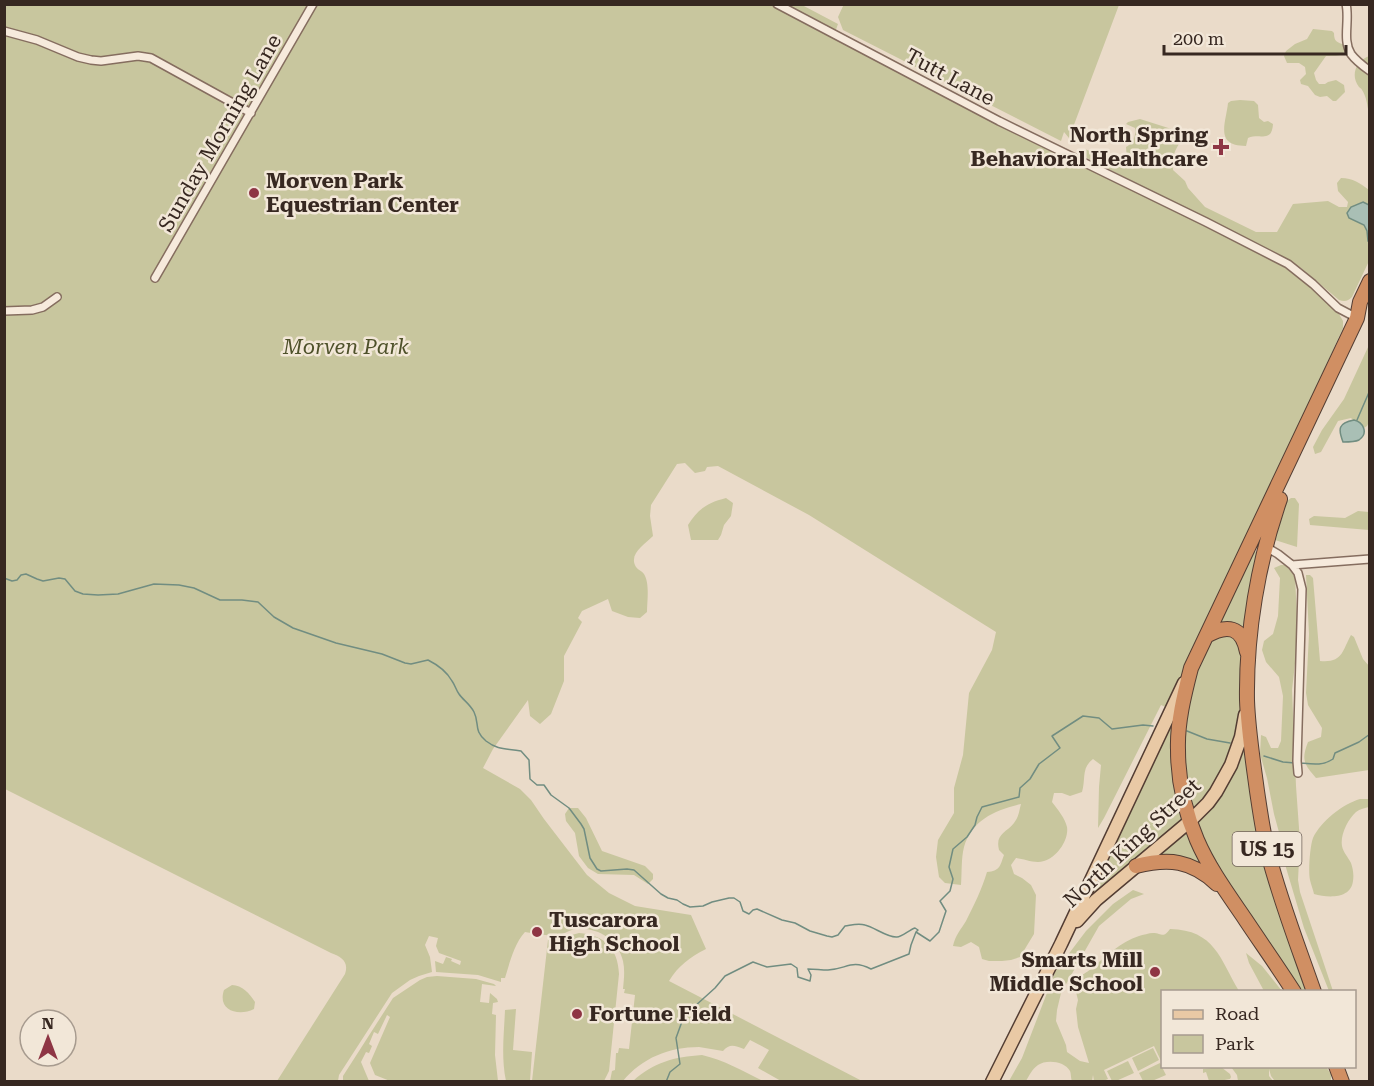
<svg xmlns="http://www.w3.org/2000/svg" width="1374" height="1086" viewBox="0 0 1374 1086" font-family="'Roboto Serif',serif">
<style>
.green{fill:#c8c69e}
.water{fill:#a9bfb5;stroke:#718d81;stroke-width:1.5}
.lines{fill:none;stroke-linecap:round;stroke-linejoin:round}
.stream{stroke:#718d81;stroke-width:1.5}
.street-casing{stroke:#856d5f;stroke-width:10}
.primary-casing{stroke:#533d33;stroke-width:15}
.highway-casing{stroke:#533d33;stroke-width:16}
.street{stroke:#f6eadc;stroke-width:7}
.primary{stroke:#e9c9a5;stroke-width:12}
.highway{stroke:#d08f63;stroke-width:14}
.poi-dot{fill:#8e3544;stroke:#f2e7d8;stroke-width:2}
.labels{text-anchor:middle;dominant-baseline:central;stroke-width:5;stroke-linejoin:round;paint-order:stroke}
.shield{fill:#f2e7d8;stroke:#6f6158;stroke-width:1.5}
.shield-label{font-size:20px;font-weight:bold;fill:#372821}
.street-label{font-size:21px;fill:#372821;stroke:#f2e7d8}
.poi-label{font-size:21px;font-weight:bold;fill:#372821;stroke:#f2e7d8;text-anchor:start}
.park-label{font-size:21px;font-style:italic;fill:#4e512a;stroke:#f2e7d8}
</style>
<rect width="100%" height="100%" fill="#eadbc9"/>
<path class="green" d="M844,4h275v1l-50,133 -5,-6 -3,9 -218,-111 -5,-13z
M4,5h798l36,19 -5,14 41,17 416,209 49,50 4,7v7l-76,167 -99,213 -7,-3 -57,113 -6,10 1,-41 2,-22 -8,-6c-12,9 -7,20 -11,33l-12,4 -8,-3h-8l-2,9c6,8 13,16 15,25 2,13 -10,30 -23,34 -9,3 -19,-2 -28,-3l-5,7 3,9 8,4 9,7 5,10 -2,39 -14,23 -9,3 -9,1h-13l-7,-2 -3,-12 -8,-5 -10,5 -8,-1c2,-10 8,-17 13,-25 8,-16 16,-32 21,-49 13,-1 13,-6 17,-17l-5,-5c-4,-16 7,-17 15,-27 5,-6 5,-12 7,-19 -26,6 -49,16 -57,43 -3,12 -2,26 -3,38l-16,-2 -6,-6 -3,-20 2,-17 16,-27v-25l9,-33 6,-62 23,-43 4,-18 -187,-117 -91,-49 -11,1 -2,4 -10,2 -10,-10 -8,1 -26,41 -1,11 3,20c-8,8 -25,18 -17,31 2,3 6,4 8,7 6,10 3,27 3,38l-7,6 -12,-1 -16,-6 -4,-12 -26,12 -4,7 4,4 -18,34v25l-13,33 -11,10 -10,-8 -2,-16 -35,49 -10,19 37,21 11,11 13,19 43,56 22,18 26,13 56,9 15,34c-16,8 -28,17 -37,32l193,100h-81l-23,-13 11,-18 -19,-10 -6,9c-9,-3 -14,-6 -21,2 -8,-1 -16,-3 -24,-4 -30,0 -57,11 -76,34h-13l2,-10 3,-1 1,-17h2l1,-5 10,1 6,-54 -11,-2 1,-4h-2c1,-10 2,-19 0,-28 -5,-22 -26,-34 -47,-32 -7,1 -11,5 -18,6 -8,2 -24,-2 -33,-3 -11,12 -15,30 -20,46h-4v4l-23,-7 -42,-3 -1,-11 8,3 3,-7 6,2 -1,2 9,4 1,-4 -22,-8 -3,-7 2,-8 -9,-2 -4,9 5,12 2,15 -13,4 -9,4 -18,13 -53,82 -1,6h-61l68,-107c4,-12 -3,-17 -14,-21l-326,-164z
M1313,29l19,2 2,2c0,9 3,9 11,12 2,13 -10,10 -19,11l-12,17 2,7 3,4h6l3,-2 8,-2 8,5 1,7 -9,9h-3l-6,-5 -7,1 -5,-2 -7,-9 -7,-2 -1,-4 6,-6 -1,-7 -6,-4h-12l-3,-7 2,-5 9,-7 12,-5z
M1369,56v54l-1,-1c-1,-6 -2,-13 -6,-19 0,-1 -2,-2 -3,-3 -9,-12 -3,-26 10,-31z
M1240,100l14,1 4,4 1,13 5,4 4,-1 5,3c-1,19 -14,9 -25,14l-2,8c-32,0 -20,-23 -18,-43l3,-2z
M1140,119l41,13 2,5c-8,14 -11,16 -10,33l12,11 3,7 17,19 51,25h21l16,-28 35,-3 11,6h8l1,-5 -10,-11 -1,-8 4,-5c12,0 19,5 28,12v71l-17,36c-4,4 -7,5 -13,3l-38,-32 -123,-64 -97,-49 -1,-5 5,-1c13,6 28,18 42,10l-1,-12c7,-4 10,-10 9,-19l-9,-4 2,-2z
M1369,345l1,75 -3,6 -5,3 -11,-11 -13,3 -17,31 -6,2 -2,-7 9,-17 22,-31z
M726,498l7,5 -2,13 -7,9 -3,10 -3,5h-27l-3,-15c10,-16 19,-22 38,-27z
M1291,498h4l4,6 -2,43 -22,-7 12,-39z
M1358,511l11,1v18l-59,-5 -1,-6 5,-3 31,2z
M1254,550l4,4 -12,81 -32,-8z
M1281,565h5l9,12 3,60 -6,53 4,96 4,56 -2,38 2,12 33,99h-4l-25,-63 -20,-67 -4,-25 -6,-22 -7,-36 -7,-24 1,-19 5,2 5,11h7l3,-7 2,-45 -4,-19 -13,-15 -4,-12 2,-9 9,-7 5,-18 2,-38 -6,-10z
M1306,575h4l3,3 7,83c23,2 22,-10 31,-26l3,2 9,22 6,7v104l-53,8c-12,-14 -15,-18 -8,-36l13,-5 1,-9 -14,-23 -2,-12 3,-59z
M1228,632l14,12 -1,66 -5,31 -19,41 -18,25 -7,3 -9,-35 2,-64 6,-28 18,-42z
M1178,706l9,114 -108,88z
M1245,736l65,255h-13l-91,-142 -10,-29z
M1360,799h9v8c-4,1 -9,2 -13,5 -8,7 -16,23 -14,34 1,6 6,11 9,17 2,6 3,12 2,18 -2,18 -25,17 -39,13 -1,-5 -3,-9 -4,-14 -2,-8 0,-34 3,-42 8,-17 30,-34 47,-39z
M569,808h9l8,10 16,33 43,15 8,8v5l-5,5 -14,-9 -36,-1 -10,-6 -9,-12 -4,-23 -9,-12 -1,-7z
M1188,826l26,49 -66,-15z
M1133,890l11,4 -13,5 -32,27 -38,67 -4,17 -1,11 10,24 1,7 13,9 9,2 -11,-36 -2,-18 2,-9 -4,-16c7,-11 9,-8 18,-16 14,-12 29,-26 47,-32 4,-1 10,-3 14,-3 9,0 10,6 17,-4 45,1 50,30 69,62l-77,1v71l-8,-17 -50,24 4,9 -5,2h-9l-1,-6 -1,6h-20c-1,-1 -1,-8 -2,-10 -5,-10 -24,-12 -32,-6 -6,4 -9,11 -12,16h-17l13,-23 33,-86 31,-41 27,-27z
M579,933c26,2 39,16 40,41l-10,97 -5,10h-72l16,-141 11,1 9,-5z
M1246,953l16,13 20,25h-18l-15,-28z
M437,976l39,3 18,5 2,2 -14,-2 -2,18 9,1 1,-10 7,6 1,3 -5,1 -1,11 4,1 -1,40 3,26h-108l-15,-6 -5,-12 20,-46 -3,-2 -9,19 -4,-2 -5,12 3,2 -3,7 -3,-1 -5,10 8,19h-26v-5l50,-78 27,-18 7,-3z
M232,985c10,0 18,9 23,17l-1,7c-16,8 -37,1 -30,-19z
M516,1009l-3,41 19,2 -2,29h-24c-5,-24 -2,-47 -1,-71z
M1153,1048l6,12 -21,11 -6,-13z
M702,1055c22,5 41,16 61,26h-130c21,-19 41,-24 69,-26z
M1128,1061l6,12 -18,8h-4l-5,-10z
M1160,1063l6,12 -14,6h-9l-4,-8z
M1221,1067l9,7 1,3 -1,2 -11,2h-10l-3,-9 -3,1v-4z
M1231,1067h95l5,7v7l-57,-1 -3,-4 -2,-7v7l4,5h-35l-1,-6z"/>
<path class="water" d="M1363,202l6,3v36h-1l-1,-10 -3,-6 -15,-7 -2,-5 4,-6z
M1354,420c9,2 15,13 5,20 -4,2 -11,2 -16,2 -5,-13 -5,-19 11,-22z"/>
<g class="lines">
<path class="stream" d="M1357,420l13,-30
M4,578l8,3 5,-1 4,-5 5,-1 11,5 6,2 16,-3 6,1 10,12 8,3 15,1 20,-1 36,-10 25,1 15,3 26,12h22l16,2 16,15 19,11 43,15 46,11 23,9 6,1 17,-4c10,5 19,12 24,21 3,4 4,9 7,13 4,6 11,10 15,18 6,12 -1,18 12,29 13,10 21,7 35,10l8,9 1,19 7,6h7l7,10 18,13 12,16 3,5 6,29 7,11 4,2 26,-2 7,1 27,24 7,4 9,2 6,4 7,3 13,-1 9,-4 17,-4h5l6,4 3,9 6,3 4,-4 4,-1 25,11 13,3 15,8 17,5 5,1 6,-2 7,-9c7,-1 13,-3 20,-1 9,2 23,13 32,12 5,0 12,-7 18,-9l3,2 -2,2
M1187,731l20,8 23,4
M1264,756l19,6 12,1
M1300,763c12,1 23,3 33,-4l2,-6 24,-11 11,-8
M666,1082l4,-10 10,-8 -4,-26 8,-22 31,-28 10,-12 28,-14 14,5 24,-3 6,4 1,9 12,4 1,-6 -3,-6c7,0 13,1 20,1 19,-1 23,-11 43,-1l38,-15 2,-9 5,-13 14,9 9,-9 7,-21 -6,-10 10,-10 3,-12 -4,-12 4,-18 14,-12 8,-12 2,-8 5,-10 37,-10 1,-9 10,-9 9,-15 21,-16 -8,-12 31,-20 16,2 13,11 31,-4 10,1"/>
<defs>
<path id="street" d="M777,4l222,117 207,101 82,42 25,20 25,24 19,10
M1346,4c4,16 -4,36 5,50 5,7 12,12 19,17
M4,31l33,9 41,17 13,3 10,1 37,-5 13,2 100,55
M155,278l158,-274
M4,311l28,-1 11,-3 14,-10
M1266,547l12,7 14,11 78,-6
M1292,565l6,8 4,16 -5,172 1,12"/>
<path id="primary" d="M1077,921l19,-21 94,-79 18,-18 8,-11 15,-27 10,-28 4,-22
M992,1082l69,-138 123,-261"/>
<path id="highway" d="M1280,499c-22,63 -34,134 -33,201 1,30 6,61 10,91 3,20 6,42 11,62 12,47 30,93 46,139
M1206,636c21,-12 36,-10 41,16
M1136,866c33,-8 55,-6 81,18
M1294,992c-16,-25 -33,-49 -49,-73 -17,-25 -36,-51 -48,-79 -12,-28 -19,-59 -19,-90 -1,-27 6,-55 13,-82l166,-350 3,-16 10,-21
M1336,1066l6,16"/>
</defs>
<use href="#street" class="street-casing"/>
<use href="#primary" class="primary-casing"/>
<use href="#highway" class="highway-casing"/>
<use href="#street" class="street"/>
<use href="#primary" class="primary"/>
<use href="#highway" class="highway"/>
</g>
<g class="poi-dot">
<path d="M1218 138h6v6h6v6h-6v6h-6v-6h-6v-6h6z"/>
<circle cx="254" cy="193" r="6"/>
<circle cx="537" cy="932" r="6"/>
<circle cx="1155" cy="972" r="6"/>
<circle cx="577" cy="1014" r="6"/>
</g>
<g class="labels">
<rect class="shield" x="1232.5" y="832" width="69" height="34" rx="4.5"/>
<g class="shield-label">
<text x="1267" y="849">US 15</text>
</g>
<g class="street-label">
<text transform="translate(950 77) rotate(28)">Tutt Lane</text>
<text transform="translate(220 133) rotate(-60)">Sunday Morning Lane</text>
<text transform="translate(1132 843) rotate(-43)">North King Street</text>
</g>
<g class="poi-label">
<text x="1208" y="135" text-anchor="end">North Spring<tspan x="1208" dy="24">Behavioral Healthcare</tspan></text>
<text x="266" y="181">Morven Park<tspan x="266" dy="24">Equestrian Center</tspan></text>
<text x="549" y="920">Tuscarora<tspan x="549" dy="24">High School</tspan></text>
<text x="1143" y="960" text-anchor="end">Smarts Mill<tspan x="1143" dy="24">Middle School</tspan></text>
<text x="589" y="1014">Fortune Field</text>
</g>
<g class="park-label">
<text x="346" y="347">Morven Park</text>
</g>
</g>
<rect width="1374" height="1086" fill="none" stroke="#372821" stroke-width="12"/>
<rect x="1161" y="990" width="195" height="78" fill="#f2e7d8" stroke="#a79b8f" stroke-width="1.5"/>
<rect x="1173" y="1010" width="30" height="9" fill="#e9c9a5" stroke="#a79b8f" stroke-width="1.5"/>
<text x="1215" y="1020" font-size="18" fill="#372821">Road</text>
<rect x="1173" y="1035" width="30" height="18" fill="#c8c69e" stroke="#a79b8f" stroke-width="1.5"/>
<text x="1215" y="1050" font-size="18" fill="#372821">Park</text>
<g transform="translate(48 1038)"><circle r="28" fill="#f2e7d8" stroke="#a79b8f" stroke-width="1.5"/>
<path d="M0-4.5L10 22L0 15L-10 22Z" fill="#8e3544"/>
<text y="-9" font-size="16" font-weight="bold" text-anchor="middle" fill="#372821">N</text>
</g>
<path d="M1164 45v9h182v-9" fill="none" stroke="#372821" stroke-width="3"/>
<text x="1173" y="45" font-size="18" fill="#372821" stroke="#f2e7d8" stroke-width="4.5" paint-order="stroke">200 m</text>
</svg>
